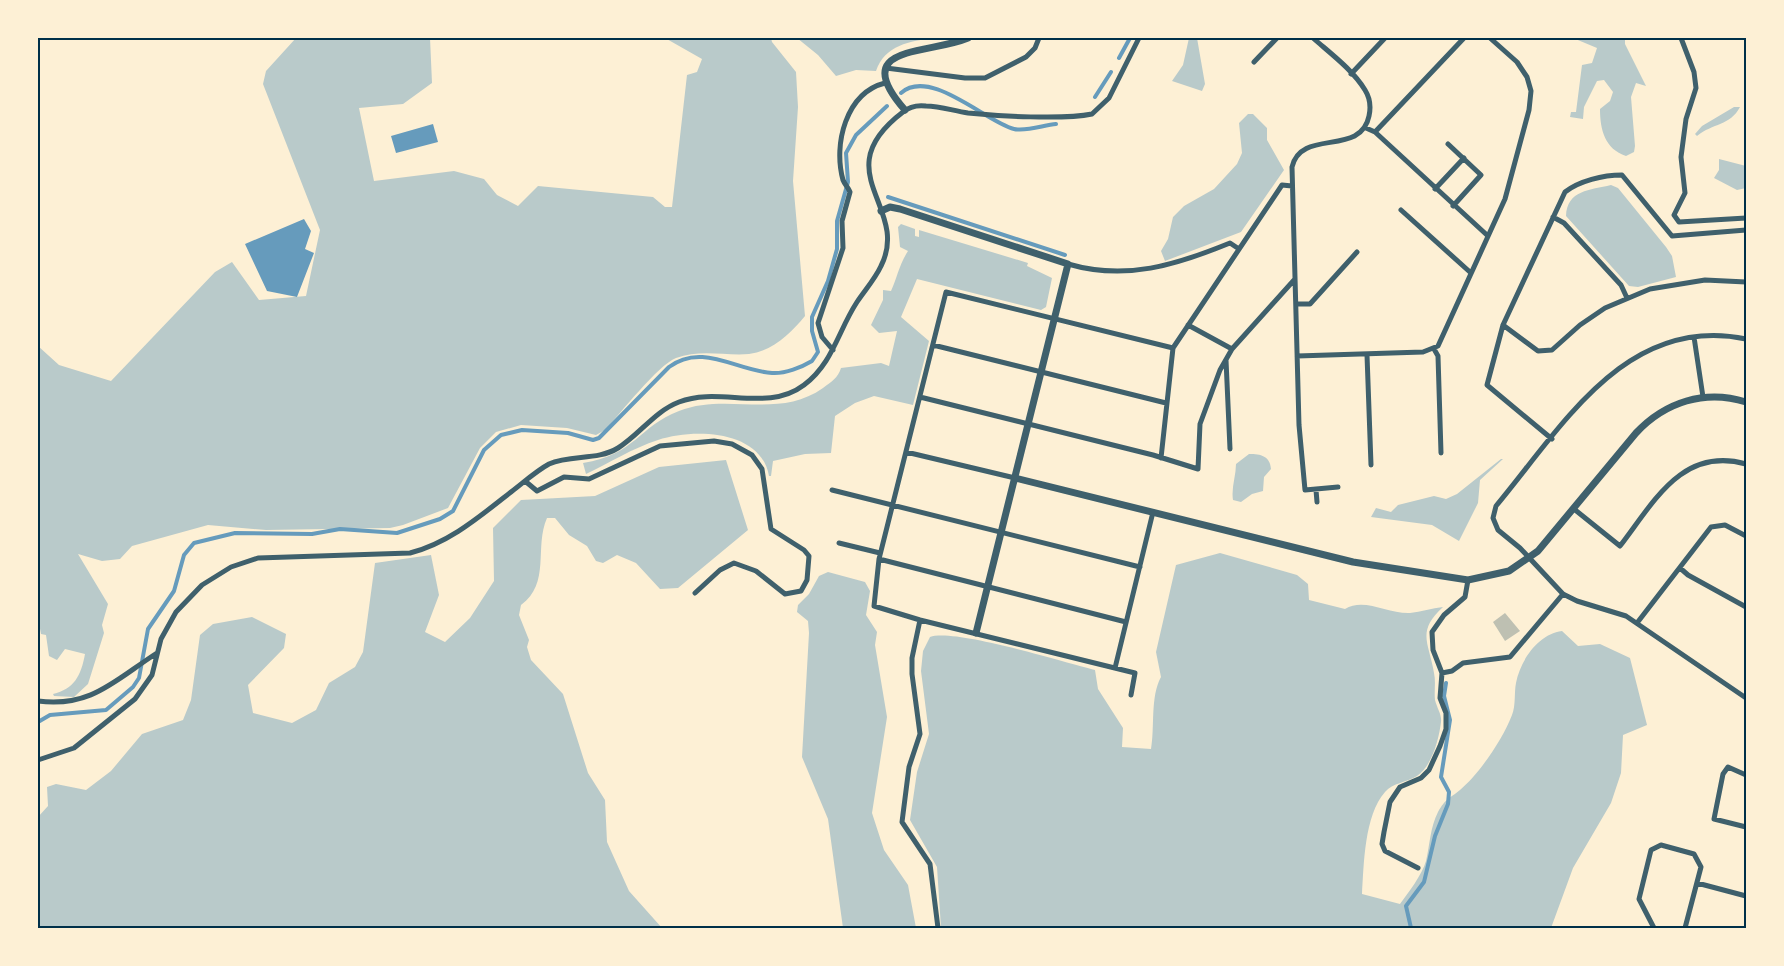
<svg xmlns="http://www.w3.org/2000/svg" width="1784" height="966" viewBox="0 0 1784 966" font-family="'Fira Sans Condensed',sans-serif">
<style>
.green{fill:#b9caca}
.water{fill:#669bbc}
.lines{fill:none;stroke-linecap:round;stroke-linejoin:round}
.stream{stroke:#669bbc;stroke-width:4}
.building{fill:#bec0b2}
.minor{stroke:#3f606c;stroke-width:5}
.tertiary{stroke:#3f606c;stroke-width:7}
.neatline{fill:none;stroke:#003049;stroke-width:2}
</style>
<rect width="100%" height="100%" fill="#fdf0d5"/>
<path class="green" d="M296,38h134l2,45 -29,21 -44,4 15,73 80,-10 30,8 13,16 21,11 20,-20 115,11 12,10h7l15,-132 10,-3 5,-13 -37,-21h106l1,4 24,30 2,35 -5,74 12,135c-14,17 -32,35 -56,38 -24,2 -49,-5 -73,4 -18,7 -56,56 -71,72l-9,5 -29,-7 -46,-3 -25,7 -16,16 -32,60 -45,17 -13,3 -124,2 -58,-5 -76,21 -12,13 -18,2 -24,-7 30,50 -6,21 2,8 -16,51 -14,13 -20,-1 -1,-2c21,-5 28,-18 32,-40l-20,-5 -8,11 -8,-4 -3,-21 -5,-1 -3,-16v-272l21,19 52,16 104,-109 17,-10 27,38 47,-4 14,-66 -57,-146 3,-13z
M797,38h137c-24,3 -49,7 -58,33l-20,-1 -20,6 -18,-21z
M1189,38h8l8,46 -3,7 -30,-10 11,-16z
M1573,38h52v6l21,42 -10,-3 -5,14 4,49 -1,6 -8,4c-21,-7 -26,-26 -26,-47l10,-8 3,-9 -9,-12 -7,1 -13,26 -1,12 -13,-2 1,-5h5l6,-47 10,-2 5,-15z
M1734,107h6c-10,19 -27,16 -43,29l-2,-2 7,-8z
M1248,114h5l14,14v12l17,30 -43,62 -76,29 -4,-10 7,-12 5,-22 11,-11 30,-17 23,-25 5,-11 -3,-30z
M1719,159l27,7v22l-9,2 -23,-12 5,-8z
M1611,185l7,3 48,59 6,9 4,21 -38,10 -9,-1 -63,-70c1,-26 24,-26 45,-31z
M901,224l14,5v7l4,1v-7l109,33 -1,3 25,12 -6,29 -5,3 -124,-31 -16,38 28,24 -16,64 -39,-9 -19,7 -20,13 -4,37 -26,1 -32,7 -2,15h-2c-8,-46 -75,-48 -111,-36 -25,8 -49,23 -72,34l-3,-11c52,-8 56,-37 96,-52 47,-19 99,9 144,-23 8,-6 15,-10 18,-20l40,-5 8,3 8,-35 -18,2 -8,-8 12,-25v-10l8,1c6,-13 8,-26 17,-40l-8,-4 -2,-20z
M1249,454c12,0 21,2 22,15l-7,8 -1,14 -11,3 -11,8 -8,-2c-2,-12 3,-24 3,-36z
M1501,459h2l-23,21 -2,23 -19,38 -27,-16 -61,-8 5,-9 15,4 7,-7 36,-9 12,3 11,-5z
M726,460l22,70 -70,58 -18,1 -24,-26 -19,-8 -14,8 -7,-2 -9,-15 -18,-11 -14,-17h-8c-13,29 4,65 -26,87l-2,10 10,25 -2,7 4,13 32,34 25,79 17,27 2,42 22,49 33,37h-624v-111l10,-11 -1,-19 9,-3 30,6 25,-19 31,-37 41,-14 8,-20 9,-65 13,-11 39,-7 34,17 -2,14 -36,37 5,28 39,10 24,-13 13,-27 26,-16 8,-15 12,-89 56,-8 8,40 -14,37 20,10 25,-24 24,-37 -1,-53 28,-28 74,-4 64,-29z
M1220,553l77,22 11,9 1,16 36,9c19,-12 43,5 65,4 11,-1 22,-5 33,-6 -27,25 -14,35 -9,66 2,9 0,18 1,27 2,8 7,15 6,22 -2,17 -9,44 -24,54 -9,6 -25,7 -32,16 -21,24 -21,73 -23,102l38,10c8,-11 22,-29 26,-43 4,-17 4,-33 12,-49 8,-14 11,-13 22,-22 19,-16 43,-51 52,-75 4,-10 2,-22 4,-32 4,-22 22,-49 46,-52l16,15 22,-2 30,14 17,67 -24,10 -2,38 -10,30 -38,65 -22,60h-610l-4,-61 -27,-47 7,-48 12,-38 -8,-63 2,-20 7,-14c24,-9 133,25 165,33l3,19 25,39 -1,19 29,2c4,-22 -1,-52 10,-72l-5,-25 20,-87z
M828,572l37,10 5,9 -4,24 11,17 -2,13 12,72 -15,96 12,37 24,35 8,43h-73l-15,-109 -26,-62 7,-124 -1,-12 -11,-9 1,-7 11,-11 10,-18z"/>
<path class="water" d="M433,124l5,18 -42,11 -5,-17z
M304,219l7,12 -6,18 9,4 -17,44 -30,-6 -22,-47z"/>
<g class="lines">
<path class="stream" d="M1119,58l11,-20
M901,93c29,-26 85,29 113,36 12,3 30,-4 42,-5
M1095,97l16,-25
M888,197l177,58
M38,722l12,-7 56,-5 27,-23 6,-9 9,-49 26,-38 10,-36 10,-12 41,-10 77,1 28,-5 57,4 43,-14 13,-8 31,-61 17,-15 21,-5 46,3 25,7 6,-2 70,-71c33,-25 68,4 103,6 13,1 30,-6 40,-12l6,-9 -6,-21v-14l16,-36 9,-32v-28l11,-39 -2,-29 10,-18 31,-29
M1411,928l-5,-22 18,-24 11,-46 13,-32 1,-12 -8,-15 9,-57 -6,-24 2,-13"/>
</g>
<path class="building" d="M1505,613l15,18 -15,10 -12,-19z"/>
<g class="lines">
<path class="minor" d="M1313,38c17,15 40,32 52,52 5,8 6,17 4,26 -8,41 -68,12 -77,51l7,258 6,65 33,-3
M1681,38l13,34 2,16 -10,31 -5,38 4,36 -11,22 5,7 67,-4
M1254,62l23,-24
M886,68l79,10h20l41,-21 9,-9 4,-10
M1351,74l34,-36
M1366,128l9,4 113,104
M1375,132l89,-94
M1448,144l33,31 -28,31
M1435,189l29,-31
M1401,210l70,63
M1553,217l11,6 57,62 6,13
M1068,264c58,17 108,1 162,-21l9,6
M1296,304h14l47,-52
M1188,325l44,24
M1503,325l35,26 14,-1 28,-25 25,-17 45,-19 55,-9 41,2
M1694,337l9,60
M1746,339c-120,-25 -184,88 -250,167l-3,12 5,12 22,18 43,46 14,7 49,15 120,82
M933,345l233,58
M1434,349l4,7 3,97
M833,350l-11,-13 -4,-14 25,-75 -1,-27 8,-29c-2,-5 -5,-7 -7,-12 -10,-36 3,-87 42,-97
M1367,355l4,110
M1297,356l126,-4 15,-6 67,-147 24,-89 2,-19 -4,-14 -10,-15 -27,-24
M1226,360l4,89
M920,397l233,58 45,14 2,-45 20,-54 12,-21 63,-70
M1552,439l-65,-54 16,-60 62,-133c14,-11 38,-17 57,-17l50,61 74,-6
M906,452l109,26
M1161,458l12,-110 109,-163 10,1
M525,481l12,10 27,-14 25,2 71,-33 54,-5 18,3 20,11 10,14 9,60 33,21 5,6 -2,24 -6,11 -16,3 -29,-23 -22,-8 -14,7 -25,23
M832,490l308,77
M1316,490l1,12
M1574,509l46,37c34,-44 62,-100 126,-82
M839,543l41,10
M879,559l247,63
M1680,568l8,7 58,32
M920,620l-8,38v16l8,60 -11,33 -7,55 28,42 8,64
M1637,623l74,-96 14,-2 21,11
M1115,668l38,-156
M1442,673l10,-2 11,-8 47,-6 53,-63
M1131,695l4,-22 -215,-53 -46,-14 5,-47 67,-267 227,56
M38,701c53,7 77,-21 119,-48
M38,760l36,-12 61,-49 17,-24 9,-36 15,-27 26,-27 29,-18 27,-9 152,-5c39,-10 69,-36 101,-61 12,-9 25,-21 38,-28 22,-10 48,-3 69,-16 21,-13 37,-37 61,-46 40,-16 88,11 125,-17 29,-22 34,-54 53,-83 8,-12 18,-23 24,-36 30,-59 -57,-94 22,-154 6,-5 15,-7 23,-6 14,0 28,5 42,7 30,3 95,7 124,1l17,-16 30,-60
M1746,775l-18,-8 -5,7 -9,45 32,8
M1418,868l-33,-17 -3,-7 2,-12 6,-30 10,-15 21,-9 8,-8 11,-24 6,-17v-16l-6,-15 2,-25 -9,-23 -1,-18 12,-17 21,-18 3,-17
M1697,883l49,13
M1654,928l-15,-29 12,-49 10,-5 33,9 7,13 -16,61"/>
<path class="tertiary" d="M905,110c-58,-66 23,-55 63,-72
M881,211l9,-4 10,2 168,55 -92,369
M1015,478l338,84 115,18 41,-9 29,-20 98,-118c29,-31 69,-44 110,-31"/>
</g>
<rect width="1784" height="966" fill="none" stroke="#fdf0d5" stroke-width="78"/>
<rect x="39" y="39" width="1706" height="888" class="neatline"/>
</svg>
